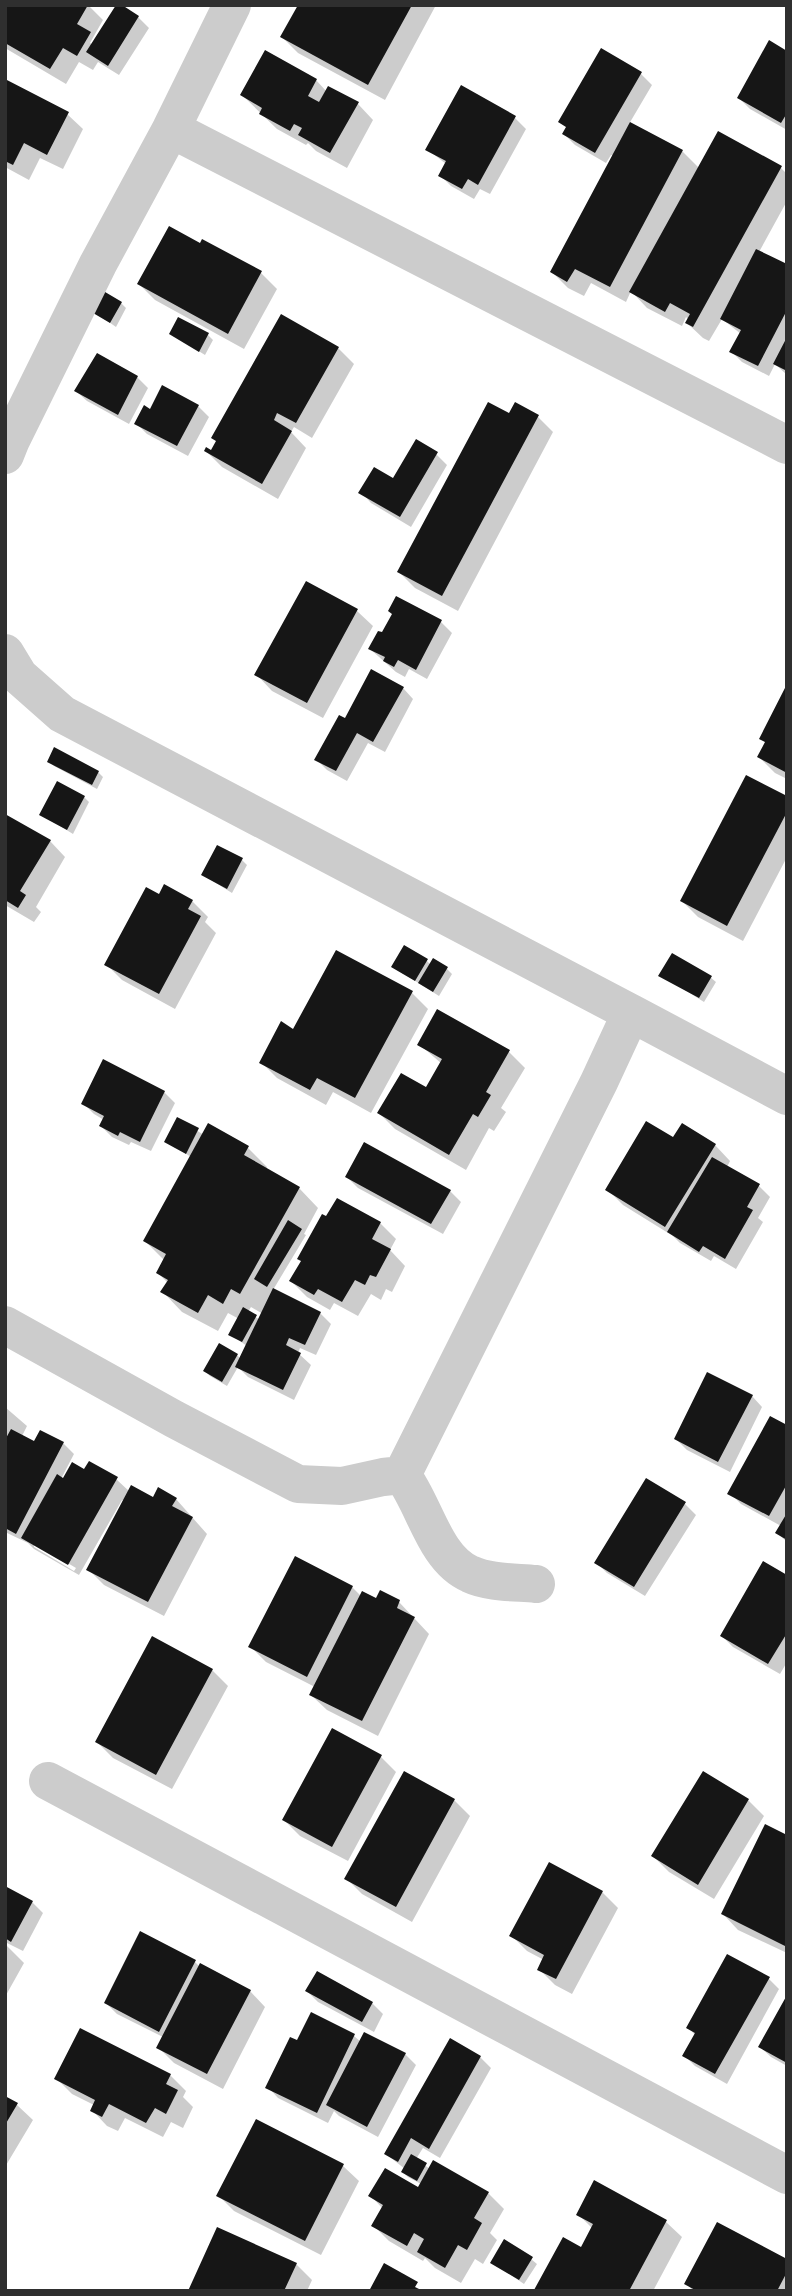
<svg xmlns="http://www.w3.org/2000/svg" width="792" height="2296" viewBox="0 0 792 2296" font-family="Commissioner,sans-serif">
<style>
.shadow{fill:#0003;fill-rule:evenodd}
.building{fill:#161616}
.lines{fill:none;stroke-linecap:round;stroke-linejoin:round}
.minor{stroke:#ccc;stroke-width:38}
</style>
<rect width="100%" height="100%" fill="#fff"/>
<path class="shadow" d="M5,5h83l15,15 -13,23 3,2 45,-28 11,11 -30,47 -21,-13 -5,8 -14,-8 -13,22 -61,-36z
M300,5h136l-51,95 -87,-47 -16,-16z
M601,51l40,23 11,11 -23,39 53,27 18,18 81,-1 6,6v27l-28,51 28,14v109l-12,-11 -6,12 -27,-14 -10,-10 9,-18 -19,-15 -13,22 -6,-3 -16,-15 2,-3 -3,-3 -4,9 -35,-18 -16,-17 -5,11 -35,-19 -7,13 -16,-8 -16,-16 62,-116 -3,-1 -5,8 -31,-18 -11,-11z
M787,53v77l-37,-21 -11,-11z
M316,80l11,12 31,12 15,16 -26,48 -31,-17 -8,-8 -2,2 -29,-16 -35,-34z
M5,81l62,33 16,15 -20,40 -23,-11 -11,22 -24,-13z
M462,87l53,31 11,11 -36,65 -10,-5 -6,10 -23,-13 -11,-11 6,-11 -19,-15z
M203,241l58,32 16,16 -33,60 -89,-49 -16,-16 61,-39z
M121,303l5,5 -10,19 -26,-18z
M179,319l29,16 5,5 -8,15 -34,-21z
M338,348l16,16 -42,74 -18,-11 -3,5 15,16 -28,51 -56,-32 -16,-16 6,2z
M137,377l11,11 -19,36 -42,-23 -11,-10z
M198,406l11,11 -21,39 -41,-22 -11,-11 14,-12z
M537,416l16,16 -95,179 -43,-23 -16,-16z
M436,454l11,11 -36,62 -40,-24 -10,-11 32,-12z
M307,583l50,28 16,15 -50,92 -51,-27 -15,-16z
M441,622l11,11 -25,46 -18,-10 -4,8 -9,-5 -26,-23z
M403,688l10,11 -28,53 -17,-9 -21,38 -20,-11 -11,-11 30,-39z
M787,688v91l-12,-6 -16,-16 7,-14 -5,-5z
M49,761l49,11 5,5 -6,12 -43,-23z
M84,797l5,5 -16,32 -31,-19z
M787,798v59l-44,84 -45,-24 -16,-16z
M5,816l45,25 15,16 -29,50 5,5 -7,10 -29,-17z
M242,860l5,5 -15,28 -29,-18z
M160,896l32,5 16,16 -3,5 11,11 -41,76 -53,-29 -16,-16z
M337,952l75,41 16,16 -57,104 -38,-21 -7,13 -49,-27 -16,-16 33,-31z
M426,960l5,5 16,4 5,5 -13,22 -46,-29z
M661,975l49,2 6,5 -12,20z
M419,1044l90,8 16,16 -24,40 5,4 -12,19 -5,-3 -23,42 -71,-41 -16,-16 48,-23 15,-26z
M164,1092l11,11 -24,48 -20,-9 -2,3 -17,-8 -11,-11 3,-6 -10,-6 -11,-11z
M178,1119l26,16 44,13 19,19 -1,3 33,18 19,20 -14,26 2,1 -33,55 47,23 11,11 -15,31 -16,-7 -2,5 13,12 -17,35 -46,-23 -10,-10 -11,19 -17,-10 -5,-5 32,-16 4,4 6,-13 -16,-11 8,-16 -11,-6 -10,18 -36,-19 -19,-20 5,-9 -10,-10 7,-12 -20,-20 46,-84 -25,-16zM251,1307l12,7 -3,6 -12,-8z
M674,1140l41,5 15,16 -3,6 32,19 11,11 -12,21 5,4 -27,47 -22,-13 -3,5 -31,-18 -7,-7 -50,-31 -16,-16z
M347,1177l103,14 11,11 -18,32 -85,-46z
M338,1200l42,23 16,16 -6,11 15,16 -13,26 -6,-3 -5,11 -10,-6 -13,22 -24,-13 -4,7 -23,-13 -16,-16z
M752,1396l10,11 -32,65 -43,-22 -11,-11z
M5,1407l22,19 -5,10 13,7h28l11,11 -13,25 24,-8 31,8 14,13 24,7h22l31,35 -43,82 -60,-31 -16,-16 37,-68 -3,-1 -43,75 -45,-26 -6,-6 -23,-11zM34,1543l42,25 -2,3 -40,-24z
M787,1427v115l-10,-9 4,-7 -40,-22 -11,-11z
M685,1504l11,11 -51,81 -38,-23 -10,-10z
M787,1577v85l-7,12 -47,-27 -11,-11z
M352,1587l9,9 16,4 22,2 30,32 -51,102 -51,-26 -16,-15 4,-8 -49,-25 -16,-16z
M212,1670l16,16 -56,103 -59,-31 -16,-16z
M380,1756l16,16 -48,89 -48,-25 -16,-16z
M454,1800l16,16 -58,106 -50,-28 -16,-16z
M748,1800l16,16 -50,83 -45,-27 -16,-16z
M787,1837v116l-49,-23 -15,-16z
M5,1888l27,14 11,11 -20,38 -18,-9z
M602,1892l16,16 -46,86 -17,-9 -16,-16 5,-9 -17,-9 -16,-16z
M5,1944l19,19 -19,34z
M195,1962l5,5 50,24 15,16 -42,82 -49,-26 -16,-16 5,-10 -46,-23 -11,-11z
M318,1973l54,30 11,11 -9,18 -56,-30 -11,-11z
M768,1978l11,11 -52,95 -32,-18 -11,-11 11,-20 -7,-8z
M787,1999v67l-16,-9 -11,-10z
M311,2014l43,22 7,6 44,12 11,11 -38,72 -39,-21 -5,-5 -6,12 -50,-25 -10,-11 30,-45z
M480,2057l11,11 -51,90 -17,-10 -7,11 14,10 58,24 16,16 -14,24 7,7 -14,24 -8,-5 -14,24 -26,-15 -10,-10 -2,3 -34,-20 -15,-15 9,-17 -12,-13 47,-7 3,-5 -13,-7 -5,-5 2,-3 -19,-15z
M170,2075l16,16 -3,6 10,10 -10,21 -12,-6 -8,15 -38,-19 -7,13 -11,-5 -15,-16 2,-5 -22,-11 -16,-16z
M5,2098l12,7 16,15 -28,47z
M343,2166l16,15 -38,74 -87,-44 -16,-16z
M578,2214l88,8 16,15 -29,54h-115l44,-42 11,-20z
M531,2259l6,5 -13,20 -32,-22z
M787,2261v30h-94l-7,-8z
M296,2264l16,16 -5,11h-117z"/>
<path class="building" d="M5,5h83l-11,19 14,8 -14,24 -14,-8 -13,21 -45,-26z
M116,5h6l17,11 -31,50 -22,-14z
M298,5h114l-44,80 -88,-48z
M769,40l18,11v62l-6,10 -44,-25z
M601,48l41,24 -47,81 -33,-19 4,-7 -8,-5z
M265,50l52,29 -9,17 11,6 9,-16 31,16 -29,51 -32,-18 4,-7 -8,-4 -4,7 -31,-17 3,-6 -22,-13z
M5,79l64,33 -22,43 -23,-12 -11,22 -8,-4z
M461,85l55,31 -38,69 -10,-6 -6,10 -24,-13 8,-15 -21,-11z
M630,122l53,28 -73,137 -35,-18 -8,13 -17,-10z
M718,131l64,35 -89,161 -8,-4 5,-9 -20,-11 -5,9 -36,-20z
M169,226l31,17 2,-4 60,32 -34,63 -91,-50z
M756,249l31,15v46l-29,56 -29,-14 12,-22 -21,-11z
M100,289l22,13 -12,21 -22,-13z
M281,314l58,33 -43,76 -19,-10 -3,7 18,11 -30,53 -58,-33 2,-4 5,3 5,-9 -5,-3z
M178,317l31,16 -10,19 -30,-18z
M787,337v34l-14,-7z
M97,353l41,23 -20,39 -44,-24z
M162,385l37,20 -22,41 -43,-22 10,-19 6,4z
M488,402l21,11 6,-11 24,13 -97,181 -45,-24z
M416,439l22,13 -38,65 -42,-24 16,-26 19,11z
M306,581l52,28 -51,94 -53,-28z
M396,596l46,24 -26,50 -18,-10 -4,7 -11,-6 2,-4 -17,-8 10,-18 4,1 10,-18 -4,-3z
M371,669l33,18 -31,55 -16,-9 -21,38 -22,-11 25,-45 6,3z
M787,684v89l-30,-16 8,-15 -6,-3z
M54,747l45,24 -7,14 -45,-23z
M746,775l41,21v16l-60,114 -47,-25z
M57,781l28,15 -18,34 -28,-15z
M5,814l46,26 -31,51 6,4 -8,13 -13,-8z
M217,845l26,13 -16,31 -26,-14z
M164,884l29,16 -5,9 13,7 -42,78 -55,-29 42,-78 13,7z
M404,945l24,14 -13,22 -24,-14z
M336,950l77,41 -58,107 -38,-20 -7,12 -51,-27 22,-42 12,8z
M672,953l40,23 -13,22 -41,-22z
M433,958l15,9 -15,25 -15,-9z
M437,1009l73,41 -24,42 5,3 -13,22 -5,-3 -24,41 -72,-42 24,-40 25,14 16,-28 -25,-14z
M103,1059l62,32 -25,51 -20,-10 -2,4 -19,-10 5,-10 -23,-12z
M177,1117l22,11 -13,26 -22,-12z
M646,1121l27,16 9,-14 34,21 -51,83 -60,-37z
M208,1123l41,23 -5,9 56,32 -60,107 -9,-5 -8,15 -15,-9 -10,18 -38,-21 8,-12 -12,-7 10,-19 -23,-13z
M364,1142l87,48 -20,34 -86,-47z
M712,1157l48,27 -13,23 6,3 -28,49 -22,-13 -4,6 -32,-20z
M337,1198l44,24 -9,17 19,10 -15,28 -6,-2 -5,10 -10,-5 -13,22 -24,-13 -4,6 -25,-14 12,-20 -4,-2 25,-45 4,2z
M288,1220l14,9 -35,58 -13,-8z
M273,1288l48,24 -16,33 -16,-7 -3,7 15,8 -18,37 -48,-23z
M243,1307l14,8 -15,27 -14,-7z
M219,1343l19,11 -16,28 -19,-11z
M707,1372l46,23 -35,67 -44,-23z
M770,1416l17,9v59l-18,32 -42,-22z
M11,1429l23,12 6,-11 24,12 -48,92 -11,-6v-88z
M89,1461l29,16 -50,88 -47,-27 36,-64 6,4 9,-16 12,7z
M646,1478l40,24 -52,85 -40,-24z
M131,1485l22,12 5,-10 19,11 -5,8 21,11 -45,85 -62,-32z
M787,1513v27l-12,-7z
M295,1556l58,30 -46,91 -59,-30z
M763,1561l24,14v58l-19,31 -48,-28z
M380,1590l20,10 -3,8 18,9 -53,104 -53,-26 53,-104 14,7z
M152,1636l61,33 -57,106 -61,-33z
M332,1728l50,27 -50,92 -50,-27z
M404,1771l51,28 -59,108 -52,-28z
M703,1771l46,28 -51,86 -47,-29z
M765,1824l22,11v107l-2,4 -64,-32z
M549,1862l54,29 -47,88 -19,-9 7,-15 -35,-19z
M5,1886l28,15 -22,41 -6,-4z
M140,1931l56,29 -37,72 -55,-29z
M727,1954l43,23 -55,97 -33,-18 13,-23 -9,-5z
M200,1963l51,27 -44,84 -51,-26z
M317,1971l56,31 -11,20 -57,-31z
M787,1995v68l-29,-16z
M311,2012l44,22 -38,79 -52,-25 25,-51 7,3z
M80,2028l91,46 -5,10 12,6 -12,24 -11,-6 -9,15 -37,-19 -7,13 -12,-6 5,-11 -41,-21z
M364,2032l42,21 -39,74 -41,-22z
M450,2038l31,18 -52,93 -18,-11 -13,24 -14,-8z
M5,2096l13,7 -13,22z
M256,2119l88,45 -39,77 -89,-45z
M411,2154l16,9 -10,18 -16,-9z
M433,2160l56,32 -15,26 8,5 -15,27 -9,-5 -13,23 -28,-16 7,-13 -10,-6 -7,13 -36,-20 12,-21 -15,-9 17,-28 33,19z
M594,2180l73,40 -38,71h-92l-3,-1 29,-53 18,10 12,-23 -17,-9z
M717,2222l70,37v13l-10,19h-80l-13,-7z
M217,2227l80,36 -13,28h-96z
M504,2239l29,18 -14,23 -29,-17z
M384,2263l34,19 -3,5 8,4h-54z"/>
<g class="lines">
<path class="minor" d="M171,129l616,316
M5,455l6,-15 87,-176 73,-135 61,-124
M5,653l14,23 43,38 569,299 -32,69 -197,393 -19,2 -41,9 -44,-2 -124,-65 -169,-94
M631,1013l156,83
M402,1475c23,30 32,83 68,99 19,9 45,8 66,10
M48,1781l739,394"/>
</g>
<rect width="792" height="2296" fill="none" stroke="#2f2f2f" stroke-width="14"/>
</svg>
